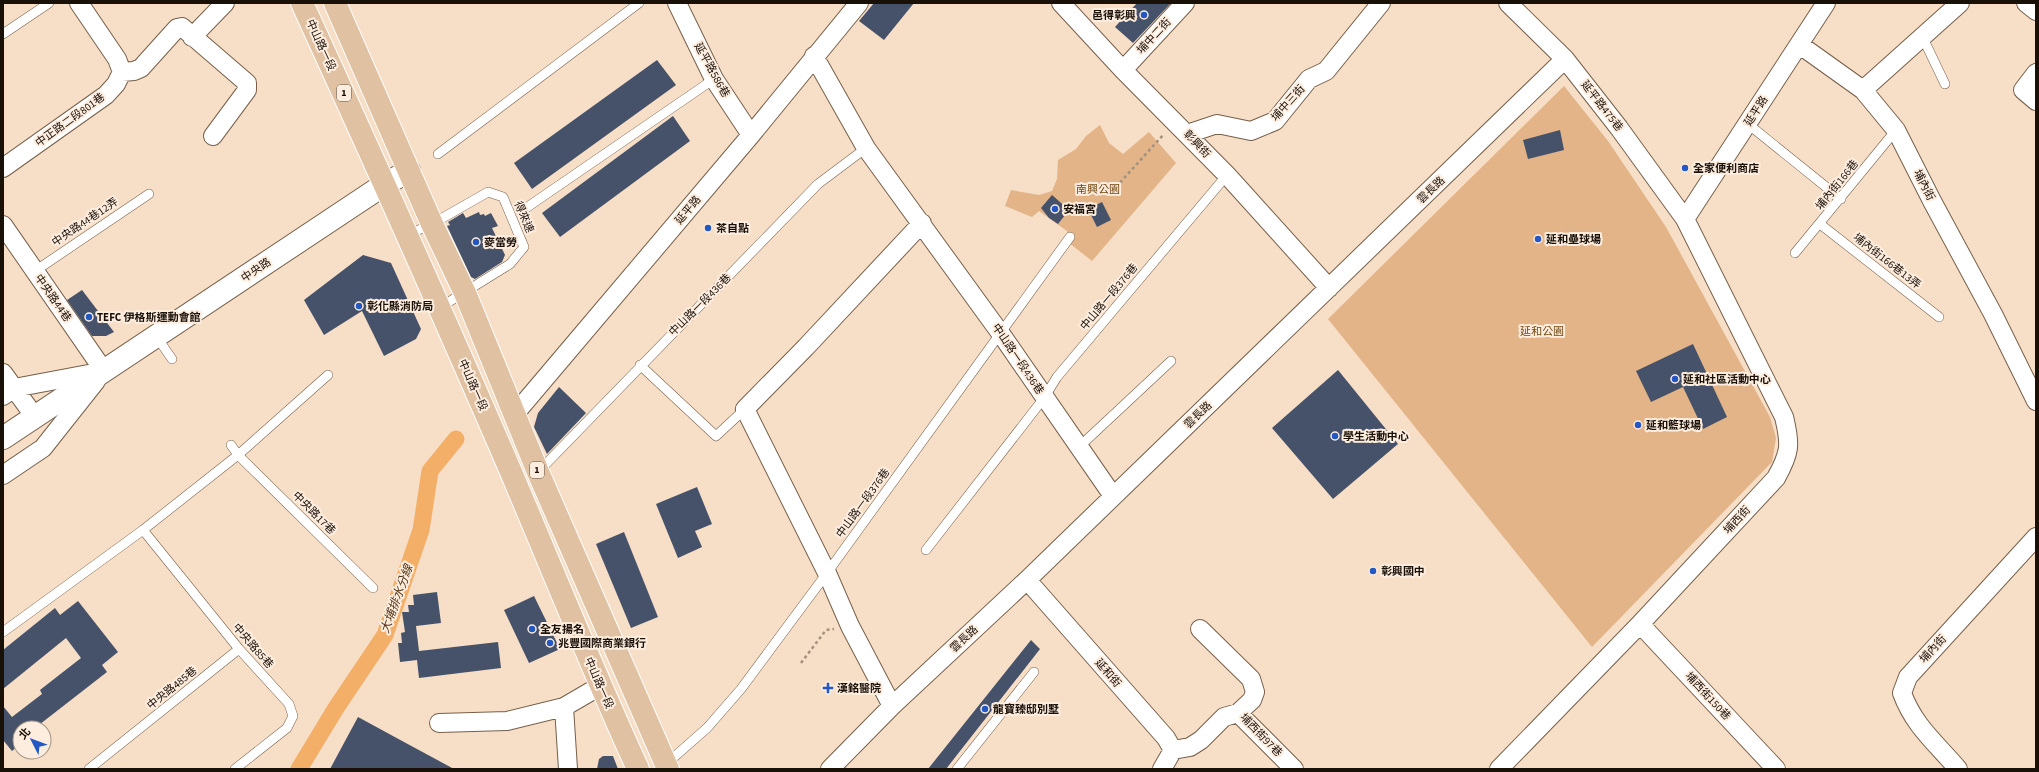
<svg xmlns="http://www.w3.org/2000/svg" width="2039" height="772" viewBox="0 0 2039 772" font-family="'Source Sans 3','Noto Sans TC',sans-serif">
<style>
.green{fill:#e2b488}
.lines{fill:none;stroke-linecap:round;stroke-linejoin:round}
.canal{stroke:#f3af68;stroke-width:17}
.building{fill:#45526a}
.lane-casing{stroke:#76604b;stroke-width:10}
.street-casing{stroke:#76604b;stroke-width:20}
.secondary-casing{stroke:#76604b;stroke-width:24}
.primary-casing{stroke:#fff;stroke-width:24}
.path{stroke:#a3907e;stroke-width:2.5;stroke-dasharray:3 3;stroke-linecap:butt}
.lane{stroke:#fff;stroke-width:9}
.street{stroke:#fff;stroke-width:18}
.secondary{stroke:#fff;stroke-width:22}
.primary{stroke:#e0c2a3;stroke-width:22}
.poi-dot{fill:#2257c4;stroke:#fdeddf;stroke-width:1.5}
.labels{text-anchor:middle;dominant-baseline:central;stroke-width:4;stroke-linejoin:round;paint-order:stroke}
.shield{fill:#fdeddf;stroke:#5d5248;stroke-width:1}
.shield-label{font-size:10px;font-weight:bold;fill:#191008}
.poi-label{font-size:11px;font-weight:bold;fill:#191008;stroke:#fdeddf;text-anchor:start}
.street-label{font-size:11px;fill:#191008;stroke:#fdeddf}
.park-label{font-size:11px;fill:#734711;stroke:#fdeddf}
.water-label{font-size:12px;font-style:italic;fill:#533719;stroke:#fdeddf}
</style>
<rect width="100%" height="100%" fill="#f7dec6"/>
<path class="green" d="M1564,86l44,55 58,86 104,190 6,21 -4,24 -180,185 -264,-328z
M1100,125l9,18 14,11 26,-22 27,31 -84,98 -24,-19 -1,-11 -28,-20 -7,6 -27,-11 6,-16 28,5 13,-4 5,-12 1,-19 18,-11 10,-13z"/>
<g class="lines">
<path class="canal" d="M299,769l37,-61 49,-73 36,-105 9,-59 26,-32"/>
</g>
<path class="building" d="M874,3h40l-30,37 -25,-19z
M1137,3h34l-38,40 -18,-16z
M657,60l19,25 -144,104 -18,-26z
M673,116l17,25 -130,96 -18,-24z
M1560,130l4,20 -36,9 -5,-19z
M1052,195l17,15 -11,14 -9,-6 -8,-10z
M1102,202l9,18 -14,7 -9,-18z
M479,212l1,3 4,-1 1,2 6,-3 7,13 -6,2 13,27 -3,7 -27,17 -4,-2 -24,-51 3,-1 -2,-3 15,-9 3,5z
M363,255l28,8 30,66 -5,10 -32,17 -22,-45 -38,24 -20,-35z
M82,290l32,42 -8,4h-14l-25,-36z
M1693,344l34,73 -24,12 -20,-42 -32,15 -15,-31z
M1338,370l60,74 -65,55 -61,-71z
M559,387l27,26 -39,41 -13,-27 4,-14z
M697,487l15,37 -17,7 7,16 -24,11 -22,-54z
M624,532l34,85 -27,11 -35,-84z
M437,592l4,31 -25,3 3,25 79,-9 3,26 -82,10 -2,-18 -17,2 -2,-19h4l-1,-10 4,-1 -3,-20h7l-1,-7h6l-1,-10z
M534,596l26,53 -31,14 -25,-53z
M78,601l40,51 -16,13 5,7 -72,56h-15v16l-8,7 -9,-11v-34l9,11 30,-23 -2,-4 41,-32 -15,-20 -63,51v-39l52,-42 5,7z
M1031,640l9,9 -94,120h-18z
M358,717l46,25 50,27h-124z
M603,756h10l5,13h-21l2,-10z"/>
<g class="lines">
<defs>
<path id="lane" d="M3,34l46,-31
M1922,36l23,48
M1748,124l93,75
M438,154l201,-151
M526,208l188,-129
M1820,224l119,93
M407,235l25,-11 56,-32 15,5 21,50 -14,17 -71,44
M1795,253l101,-123
M35,271l114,-77
M156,336l16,23
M640,365l76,71 29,-27
M231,445l7,10 135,133
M1079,447l92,-86
M539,471l279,-287 48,-36
M143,530l96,119 50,55 4,12 -6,12 -52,41
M926,550l118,-152 13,-21 170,-202
M3,632l140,-102 95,-75 90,-80
M665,765l42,-37 34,-39 86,-116 243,-336
M89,769l150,-120
M957,769l77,-97"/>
<path id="street" d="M677,3l37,76 37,56
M1061,3l62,67 104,105 102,113
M2026,3l10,8
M192,37l33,-34
M1800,45l63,45 33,40 36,71 61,113 43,87
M814,56l52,92 135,186 112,162
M1123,70l62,-67
M122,72l12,-1 7,-3 36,-40 5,-1 65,56v7l-34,46
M2036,73l-13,17 13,11
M1863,90l97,-87
M1187,134l30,-10 34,7 24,-10 34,-42 17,-8 55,-68
M3,168l103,-73 10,-11 6,-12 -5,-13 -38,-56
M1685,219l141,-216
M3,225l101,146
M3,373l32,44
M3,396l11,-8 85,-16
M514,415l237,-280 108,-132
M3,475l40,-27 53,-67
M1027,580l139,158 7,12 -11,19
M1640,624l136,145
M892,706l-42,-80 -23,-53 -82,-164 61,-62 116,-124
M564,707l4,62
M1238,713l56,56
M439,723l68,-2 57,-14 36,-21
M1173,750l17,-3 11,-7 23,-23 14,-4 14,-13 3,-8 -4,-13 -51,-50
M830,769l62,-63 135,-126 538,-521
M1499,769l141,-145 136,-146c14,-25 15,-33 8,-61l-99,-198 -66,-91 -54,-69 -57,-56
M1958,769c-22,-26 -44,-43 -56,-76l6,-16 128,-140"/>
<path id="secondary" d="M3,438l382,-254 24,-13"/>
<path id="primary" d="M302,3c71,155 141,311 209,469 42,99 82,199 127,297
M335,3l97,221 33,69 73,179 130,297"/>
</defs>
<use href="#lane" class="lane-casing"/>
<use href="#street" class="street-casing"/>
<use href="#secondary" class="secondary-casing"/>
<use href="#primary" class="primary-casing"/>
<path class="path" d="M1116,187l48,-53
M801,663l25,-33 8,-1"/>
<use href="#lane" class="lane"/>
<use href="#street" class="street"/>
<use href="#secondary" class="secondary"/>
<use href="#primary" class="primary"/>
</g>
<g class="poi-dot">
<circle cx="1144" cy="15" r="4"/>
<circle cx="1685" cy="168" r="4"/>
<circle cx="1055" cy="209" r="4"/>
<circle cx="708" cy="228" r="4"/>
<circle cx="1538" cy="239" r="4"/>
<circle cx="476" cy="242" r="4"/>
<circle cx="359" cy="306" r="4"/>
<circle cx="89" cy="317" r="4"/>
<circle cx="1675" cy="379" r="4"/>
<circle cx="1638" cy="425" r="4"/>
<circle cx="1335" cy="436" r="4"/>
<circle cx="1373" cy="571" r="4"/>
<circle cx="532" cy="629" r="4"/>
<circle cx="550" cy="643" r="4"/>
<path d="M826 682h4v4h4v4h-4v4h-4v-4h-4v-4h4z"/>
<circle cx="985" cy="709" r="4"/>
</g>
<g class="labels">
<g class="shield">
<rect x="337" y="85" width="14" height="16" rx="3"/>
<rect x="530" y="462" width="14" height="16" rx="3"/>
</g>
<g class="shield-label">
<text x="344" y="93">1</text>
<text x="537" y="470">1</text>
</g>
<g class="poi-label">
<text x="1136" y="15" text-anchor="end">邑得彰興</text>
<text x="1693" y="168">全家便利商店</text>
<text x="1063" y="209">安福宮</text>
<text x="716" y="228">茶自點</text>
<text x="1546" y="239">延和壘球場</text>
<text x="484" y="242">麥當勞</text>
<text x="367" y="306">彰化縣消防局</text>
<text x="97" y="317">TEFC 伊格斯運動會館</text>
<text x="1683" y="379">延和社區活動中心</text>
<text x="1646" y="425">延和籃球場</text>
<text x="1343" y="436">學生活動中心</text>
<text x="1381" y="571">彰興國中</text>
<text x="540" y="629">全友揚名</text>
<text x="558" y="643">兆豐國際商業銀行</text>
<text x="837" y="688">漢銘醫院</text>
<text x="993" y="709">龍寶臻邸別墅</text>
</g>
<g class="street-label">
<text transform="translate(1154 36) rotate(-47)">埔中二街</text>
<text transform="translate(321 45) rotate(65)">中山路一段</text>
<text transform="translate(712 70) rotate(61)">延平路586巷</text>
<text transform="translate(1288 103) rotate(-48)">埔中三街</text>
<text transform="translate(1602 106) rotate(52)">延平路475巷</text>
<text transform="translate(1756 111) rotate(-57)">延平路</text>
<text transform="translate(70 120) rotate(-36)">中正路二段801巷</text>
<text transform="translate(1197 144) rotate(46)">彰興街</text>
<text transform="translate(1837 185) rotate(-51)">埔內街166巷</text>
<text transform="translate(1924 185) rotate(63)">埔內街</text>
<text transform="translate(1431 190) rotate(-44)">雲長路</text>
<text transform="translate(688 210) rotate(-50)">延平路</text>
<text transform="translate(524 217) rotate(67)">得來速</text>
<text transform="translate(85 222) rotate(-34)">中央路44巷12弄</text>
<text transform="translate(1887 261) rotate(38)">埔內街166巷13弄</text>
<text transform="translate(256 270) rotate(-34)">中央路</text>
<text transform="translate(1109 297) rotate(-50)">中山路一段376巷</text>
<text transform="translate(53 298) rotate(55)">中央路44巷</text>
<text transform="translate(700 305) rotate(-45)">中山路一段436巷</text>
<text transform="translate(1018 359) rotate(56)">中山路一段436巷</text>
<text transform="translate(473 385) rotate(66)">中山路一段</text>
<text transform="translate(1198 415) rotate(-44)">雲長路</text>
<text transform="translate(863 503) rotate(-54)">中山路一段376巷</text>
<text transform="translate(314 513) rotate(45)">中央路17巷</text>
<text transform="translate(1737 520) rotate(-47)">埔西街</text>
<text transform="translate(964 639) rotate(-43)">雲長路</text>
<text transform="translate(253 646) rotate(49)">中央路85巷</text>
<text transform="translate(1933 649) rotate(-47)">埔內街</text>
<text transform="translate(1108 673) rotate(49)">延和街</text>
<text transform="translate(599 683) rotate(66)">中山路一段</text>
<text transform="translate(172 688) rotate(-39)">中央路485巷</text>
<text transform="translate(1708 696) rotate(47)">埔西街150巷</text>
<text transform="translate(1261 735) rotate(46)">埔西街97巷</text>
</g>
<g class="park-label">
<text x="1098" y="189">南興公園</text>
<text x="1542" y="331">延和公園</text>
</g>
<g class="water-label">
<text transform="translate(397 599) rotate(-70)">大埔排水分線</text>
</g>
</g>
<rect width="2039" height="772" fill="none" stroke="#191008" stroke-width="8"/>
<g transform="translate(32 740) rotate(312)"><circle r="19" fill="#fdeddf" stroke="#a29589"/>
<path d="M0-3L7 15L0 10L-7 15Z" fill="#2257c4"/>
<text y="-6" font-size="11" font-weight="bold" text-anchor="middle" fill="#191008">北</text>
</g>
</svg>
